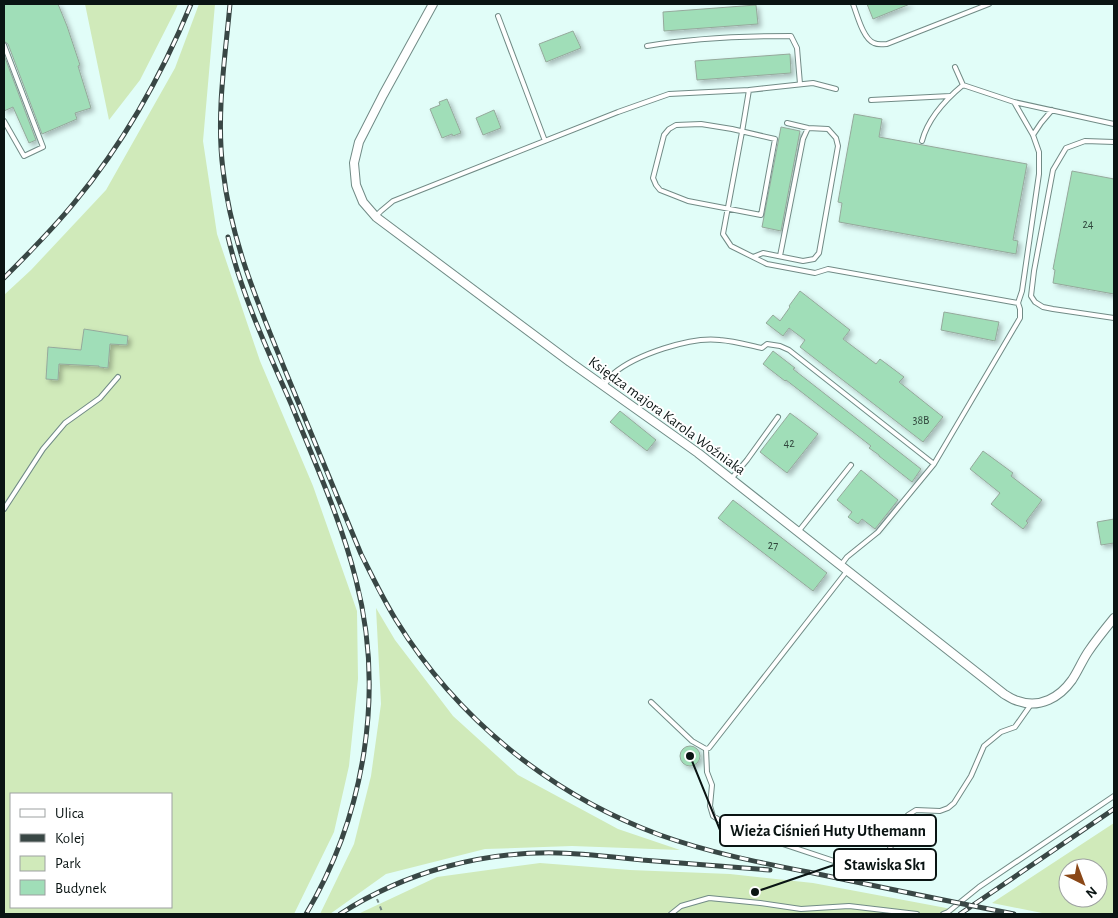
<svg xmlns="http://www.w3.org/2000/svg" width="1118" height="918" viewBox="0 0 1118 918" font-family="'Alegreya Sans',sans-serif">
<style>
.green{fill:#d0eaba;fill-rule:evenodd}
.building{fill:#a0deb8;stroke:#95a99c;filter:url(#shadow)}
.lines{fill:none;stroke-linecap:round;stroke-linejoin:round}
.lane-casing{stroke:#718b86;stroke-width:6}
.street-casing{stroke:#718b86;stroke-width:10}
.path{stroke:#778a87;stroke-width:2;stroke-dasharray:4 4;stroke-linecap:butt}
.lane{stroke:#fff;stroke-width:4}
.street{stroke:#fff;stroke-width:8}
.rail-casing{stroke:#394745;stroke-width:5}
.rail{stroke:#fff;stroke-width:3;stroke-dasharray:9;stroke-linecap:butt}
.labels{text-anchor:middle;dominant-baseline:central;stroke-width:4;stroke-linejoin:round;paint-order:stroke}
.number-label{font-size:12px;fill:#30463c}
.street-label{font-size:15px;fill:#0a1413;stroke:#fff}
.leader{fill:none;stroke:#0a1413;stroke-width:2}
.callout-dot{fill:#0a1413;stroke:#fff;stroke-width:2}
.callout{fill:#fff;stroke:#0a1413;stroke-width:2}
.callout-label{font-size:16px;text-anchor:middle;font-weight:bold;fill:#0a1413}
</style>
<defs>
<filter id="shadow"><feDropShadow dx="3" dy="3" stdDeviation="2.5" flood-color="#0004"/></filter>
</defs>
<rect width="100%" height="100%" fill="#e1fdf8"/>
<path class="green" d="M85,4h93l-3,7 -35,69 -31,40z
M199,4h16l-12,137 14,93 43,127 53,125 44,125 1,68 -9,87 -15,66 -40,82h-290v-619l27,-25 75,-80 69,-122zM11,794h160v113h-160z
M376,608l19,32 58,76 65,59 100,54 62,21 -108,-4 -87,3 -99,25 -56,40h-10l34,-70 17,-68 10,-72z
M1114,823v91h-67l-55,-11zM1068,868h30v30h-30z
M540,863l90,7 100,4 83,9 128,24 15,3 -6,4h-592l79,-37z"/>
<path class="building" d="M4,4h54l9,22 13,39 -2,1 13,42 -16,5 2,6 -35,15 -34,-90 -4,-3z
M867,4h43l-37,15z
M756,5l2,19 -94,7 -1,-19z
M573,31l8,17 -35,14 -7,-18z
M790,54l1,19 -94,7 -2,-19z
M4,55l32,85 -7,3 -16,-36 -9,4z
M447,99l14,34 -8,3 -1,-2 -10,4 -12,-29 10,-4 -1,-3z
M494,110l7,18 -18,7 -7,-17z
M854,114l28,5 -3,18 148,27 -14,76 5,1 -2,13 -177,-32 3,-19 -4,-1z
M781,127l19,4 -19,100 -19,-4z
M1072,171l42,8v115l-61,-11 2,-13 -2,-1z
M800,291l50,39 -7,9 33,25 4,-5 24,18 -5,5 44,35 -20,25 -123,-95 5,-7 -16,-12 -6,8 -17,-13 7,-8 7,6 10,-14 -1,-1z
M944,312l55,10 -4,19 -54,-11z
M84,329l44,7 -1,9 -17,-1 -2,24 -9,-1v-1l-40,-2 -1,16 -12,-1 2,-32 33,3z
M773,351l22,17 -2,1 128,100 -9,13 -33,-26v-1l-10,-7 2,-2 -85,-66 -1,1 -22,-17z
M620,411l36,29 -9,11 -37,-29z
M790,413l28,21 -31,39 -27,-21z
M983,451l30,22 -2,3 31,24 -15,20 -1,1 2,2 -5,6 -32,-25 9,-11 -30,-24z
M861,470l37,30 -23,29 -13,-10 -4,5 -10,-7 4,-5 -15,-12z
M733,500l94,73 -14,18 -95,-73z
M1114,519v24l-13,2 -4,-23z
M680 756a10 10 0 1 1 20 0a10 10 0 1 1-20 0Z"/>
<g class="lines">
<defs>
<path id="lane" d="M853,4c4,10 10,35 21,39 4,2 8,1 13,1l102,-40
M498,16l47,125
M4,45l39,102 -19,9 -20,-35
M647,46c47,-8 97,-10 144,-10l6,12 3,36
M749,90l64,-7 23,6
M871,100l79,-4
M1014,102l100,22
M701,124l31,5 43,10 -14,76 -73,-14 -28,-11 -4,-5 -3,-7 11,-43 5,-6 7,-4z
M1033,135l8,-12 11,-13
M922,141c6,-23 23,-41 41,-56
M1114,142l-29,-1 -19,7 -13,22 -19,101 -3,25 4,6 8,5 10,2 61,9
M376,216l5,-5 12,-10 225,-89 51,-18 80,-4 -7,42 -19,102 8,12 36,18 48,9 13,-4 190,34
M780,256l23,-117 5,-11
M753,257l10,-4 40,8 11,-2 5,-6 19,-107 -2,-8 -8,-9 -20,-1 -21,-5
M603,386c4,-4 7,-9 10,-12 22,-19 78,-38 107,-34 14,1 28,5 42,8l5,-4 13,2 9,4 145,114
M731,479l16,-19 31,-43
M4,509l39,-60 22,-26 35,-25 18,-21
M798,532l53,-67
M841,565l6,-8 31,-25 56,-68 86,-146v-9l-2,-6 4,-12 17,-117v-22l-6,-17 -19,-33 -51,-17 -8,-18
M651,702l41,39 14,8 3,-1 138,-177
M706,749l1,23 5,13 -2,21 3,10 8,5 29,12 105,35 16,-2 7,-3 8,-6 16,-35 6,-7 8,-5 24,1 8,-3 6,-5 17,-27 13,-30 17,-14 14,-5 17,-24
M671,914l10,-8 28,-8 51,5 41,6 48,-3 68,8
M943,914l5,-2 31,-25 135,-91"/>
<path id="street" d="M433,4l-50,91 -24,47 -5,21 2,22 7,17 13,15 194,145 128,91 306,241c5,3 9,6 14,7 22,8 42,-4 54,-21 6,-9 10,-19 16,-28 8,-12 17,-23 26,-34"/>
</defs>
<use href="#lane" class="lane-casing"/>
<use href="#street" class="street-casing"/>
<path class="path" d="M377,899l6,15"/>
<use href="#lane" class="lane"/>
<use href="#street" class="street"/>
<defs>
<path id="rail" d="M230,4c-5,55 -14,111 -7,166 8,73 37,138 64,205 25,60 49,120 74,179 11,22 22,45 35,66 61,99 155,175 264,215 50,18 102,28 153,38 67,14 134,28 201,41
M228,237c14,59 40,114 64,169 23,57 49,114 64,174 29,112 9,235 -50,334
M4,278c24,-24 48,-48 70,-75 49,-59 88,-128 117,-199
M340,914c65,-42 142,-63 219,-61 28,1 55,4 83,7 43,3 85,7 128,10
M960,914l154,-105"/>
</defs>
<use href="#rail" class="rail-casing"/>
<use href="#rail" class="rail"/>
</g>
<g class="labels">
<g class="number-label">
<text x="1088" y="224">24</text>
<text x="921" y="420">38B</text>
<text x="789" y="443">42</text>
<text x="773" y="545">27</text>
</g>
<g class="street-label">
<text transform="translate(667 416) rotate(36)">Księdza majora Karola Woźniaka</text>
</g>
</g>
<path class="leader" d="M690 756L720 830M755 892L834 865"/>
<g class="callout-dot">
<circle cx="690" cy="756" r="5"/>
<circle cx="755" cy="892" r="5"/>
</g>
<g class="callout">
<rect x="720" y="815" width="216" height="31" rx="5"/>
<rect x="834" y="849" width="102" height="31" rx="5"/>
</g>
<g class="callout-label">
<text x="828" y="836">Wieża Ciśnień Huty Uthemann</text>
<text x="885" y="870">Stawiska Sk1</text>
</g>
<rect width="1118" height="918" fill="none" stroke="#0a1413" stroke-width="10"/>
<rect x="10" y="793" width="162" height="115" fill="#ffffff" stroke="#9da1a1"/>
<rect x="20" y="809" width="25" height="8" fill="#ffffff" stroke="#9da1a1"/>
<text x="55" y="818" font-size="15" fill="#0a1413">Ulica</text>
<rect x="20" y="834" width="25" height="8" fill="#394745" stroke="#9da1a1"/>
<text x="55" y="843" font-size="15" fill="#0a1413">Kolej</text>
<rect x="20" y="856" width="25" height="15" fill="#d0eaba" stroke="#9da1a1"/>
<text x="55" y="868" font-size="15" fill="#0a1413">Park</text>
<rect x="20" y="880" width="25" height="15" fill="#a0deb8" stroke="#9da1a1"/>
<text x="55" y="893" font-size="15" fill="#0a1413">Budynek</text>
<g transform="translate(1083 883) rotate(138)"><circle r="24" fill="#ffffff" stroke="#9da1a1"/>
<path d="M0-4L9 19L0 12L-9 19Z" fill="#8a4717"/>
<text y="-8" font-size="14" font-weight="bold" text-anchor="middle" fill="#0a1413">N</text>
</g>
</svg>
